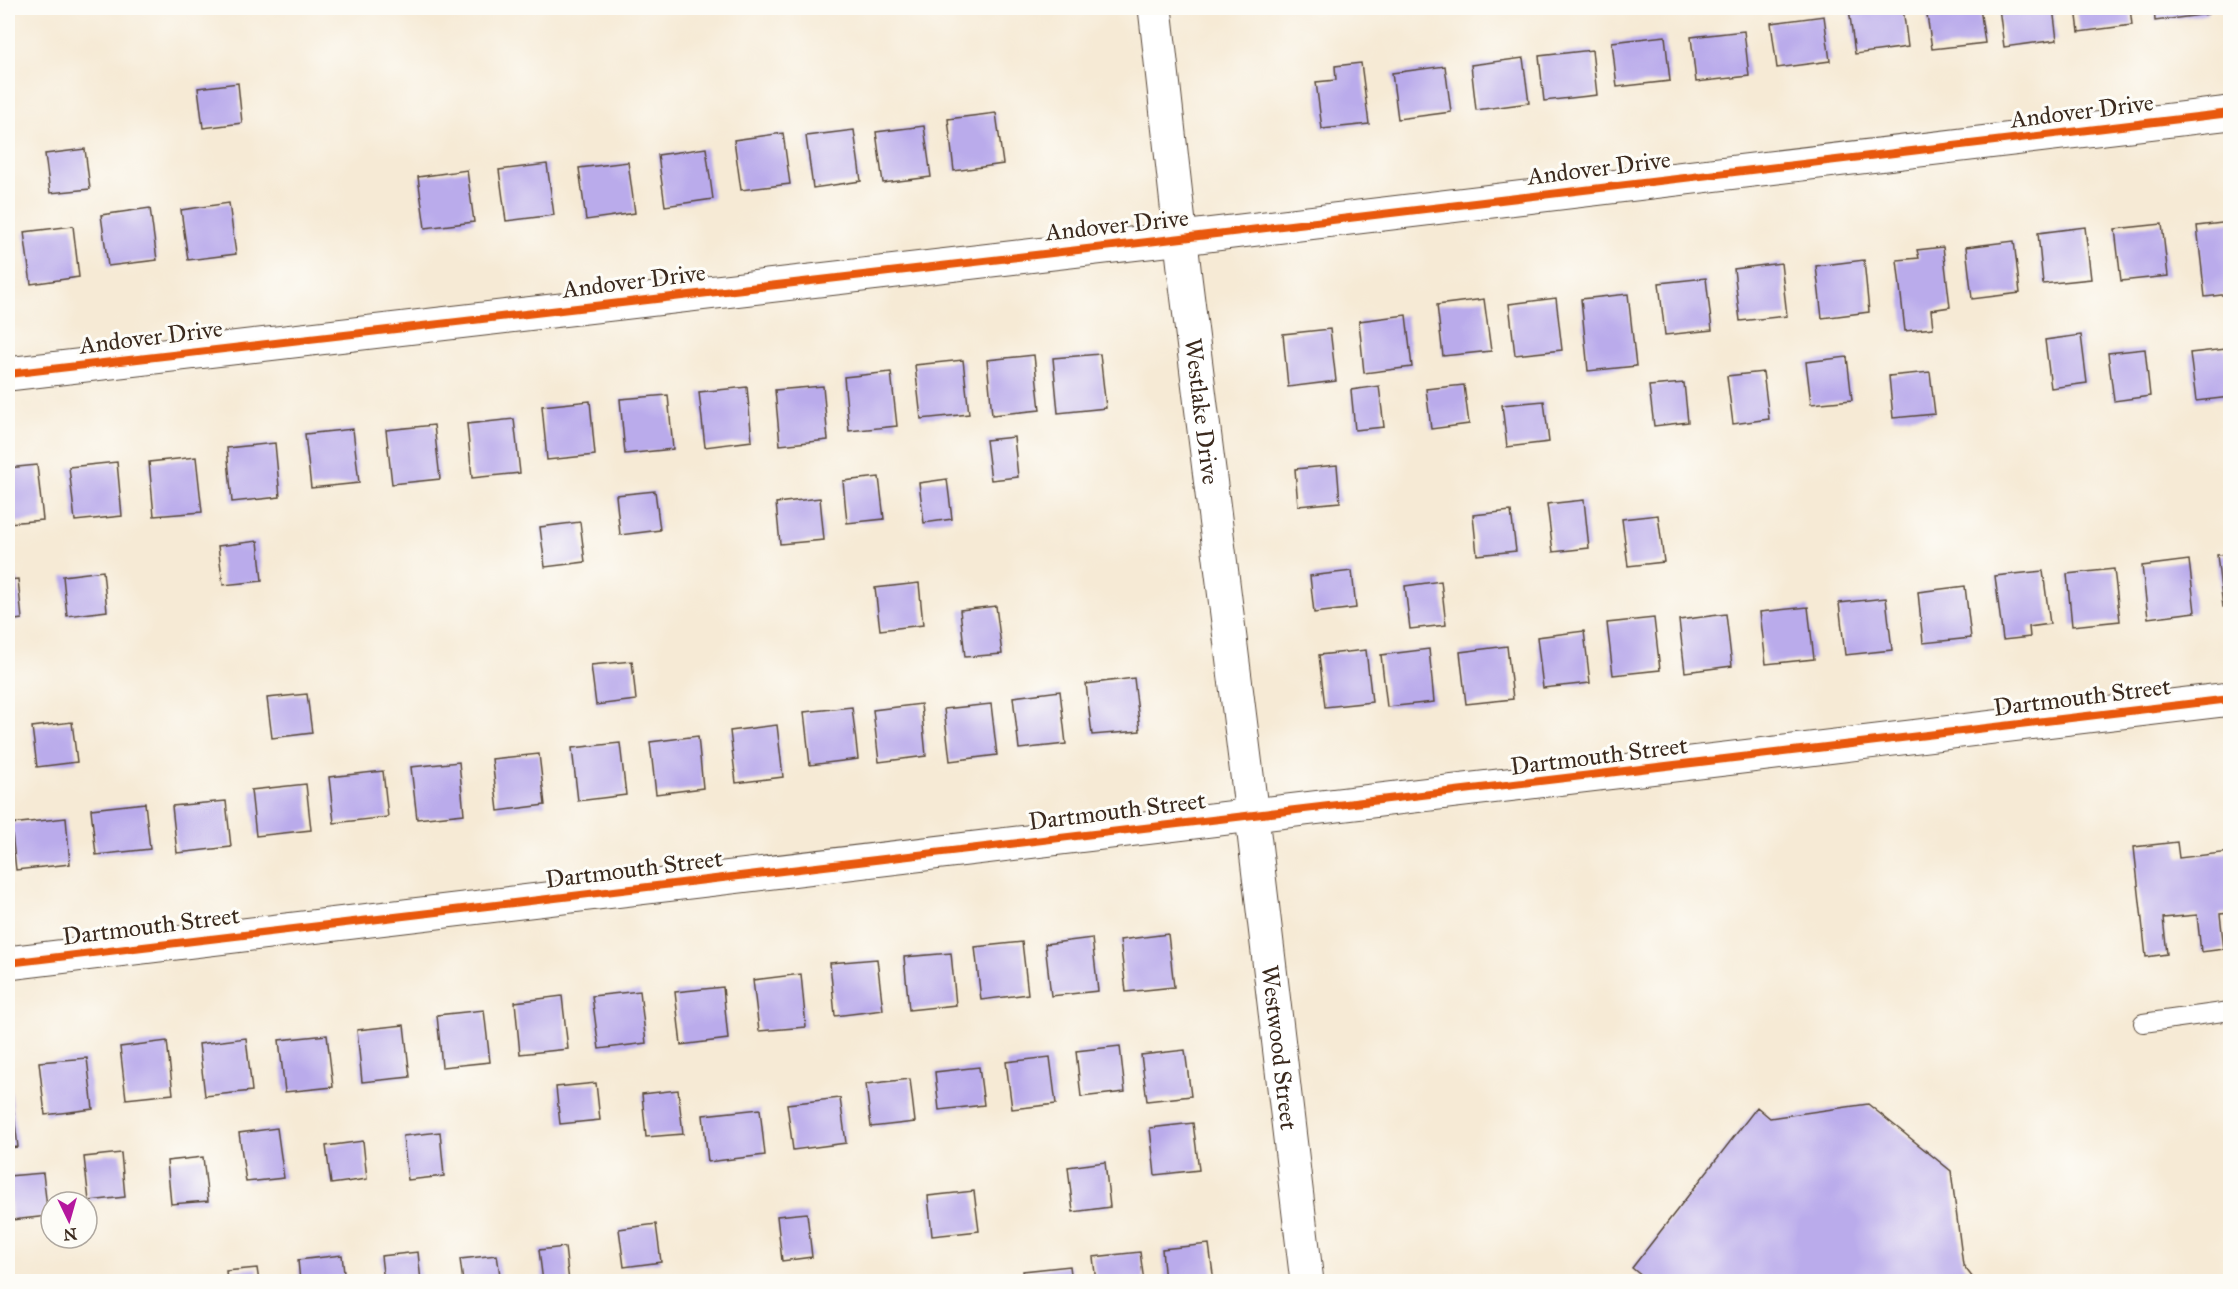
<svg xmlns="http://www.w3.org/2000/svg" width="2238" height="1289" viewBox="0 0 2238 1289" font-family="'IM FELL Great Primer',serif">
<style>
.building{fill:#baabeb}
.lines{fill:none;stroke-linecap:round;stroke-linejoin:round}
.service-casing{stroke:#574739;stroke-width:20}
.minor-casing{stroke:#574739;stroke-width:35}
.service{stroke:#fff;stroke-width:18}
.minor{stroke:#fff;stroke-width:33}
.cycleway-casing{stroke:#fdfcf7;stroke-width:11}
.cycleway{stroke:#e8590c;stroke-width:8}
.labels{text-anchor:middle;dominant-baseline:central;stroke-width:6;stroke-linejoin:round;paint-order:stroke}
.street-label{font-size:24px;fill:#3b2a1e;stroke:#fdfcf7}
</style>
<rect width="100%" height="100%" fill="#fdfcf7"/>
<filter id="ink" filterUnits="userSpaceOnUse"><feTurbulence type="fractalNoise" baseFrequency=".0167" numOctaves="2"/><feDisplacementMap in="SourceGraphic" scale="12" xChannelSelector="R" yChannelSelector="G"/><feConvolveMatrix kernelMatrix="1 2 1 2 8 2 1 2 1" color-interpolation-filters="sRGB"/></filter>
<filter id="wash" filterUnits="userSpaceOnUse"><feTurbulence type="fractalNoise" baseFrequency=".008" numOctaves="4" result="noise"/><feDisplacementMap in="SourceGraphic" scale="24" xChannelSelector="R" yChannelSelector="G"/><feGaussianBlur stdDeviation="1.35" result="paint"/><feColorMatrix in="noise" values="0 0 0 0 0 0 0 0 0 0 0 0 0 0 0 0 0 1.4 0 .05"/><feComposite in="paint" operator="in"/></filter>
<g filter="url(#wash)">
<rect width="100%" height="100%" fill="#f6ead5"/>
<g id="blocks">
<path class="building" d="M1861,8h42l5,39 -53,7 -6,-45z
M1926,8h54l5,35 -53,6z
M1999,8h54l4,32 -53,7z
M2076,8h54l2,17 -53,7z
M2154,8h53l1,6 -53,7z
M1824,16l6,45 -53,7 -6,-45z
M1744,31l5,45 -53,6 -5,-45z
M1665,36l5,45 -53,6 -5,-45z
M1592,50l5,45 -53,6 -5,-45z
M1523,58l6,45 -53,7 -5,-45z
M1361,63l8,61 -47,5 -6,-47 20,-2 -1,-14z
M1445,66l6,46 -53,7 -6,-46z
M238,83l4,40 -39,5 -5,-40z
M996,113l7,51 -49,7 -6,-52z
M924,126l7,51 -48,6 -7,-51z
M854,130l7,51 -48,7 -7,-52z
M783,133l7,51 -49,6 -7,-50z
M706,148l7,51 -48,7 -7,-51z
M85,149l5,40 -40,4 -5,-39z
M628,162l7,51 -49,7 -7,-52z
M547,164l7,51 -48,6 -7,-51z
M467,170l7,52 -49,6 -7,-51z
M229,203l7,51 -48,6 -7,-50z
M150,208l7,52 -49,6 -7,-51z
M2230,222v72l-25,3 -8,-71z
M2162,224l6,52 -47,5 -6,-52z
M73,226l6,51 -48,7 -7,-52z
M2085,227l6,52 -48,5 -5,-51z
M2014,241l6,52 -48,6 -6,-52z
M1943,247l7,60 -19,3 2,18 -28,3 -8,-71 22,-2 -2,-8z
M1864,260l5,52 -47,6 -6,-52z
M1781,263l6,53 -47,5 -6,-52z
M1706,278l6,52 -47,5 -6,-52z
M1628,294l8,72 -48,5 -7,-72z
M1556,298l6,52 -47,5 -6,-51z
M1484,299l7,52 -48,5 -6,-51z
M1406,315l6,52 -48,6 -5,-52z
M1330,329l6,52 -48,6 -5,-53z
M2081,335l6,48 -36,5 -6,-48z
M2145,349l5,47 -36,5 -6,-48z
M2226,349l4,48 -34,4 -6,-48z
M1100,354l6,54 -48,5 -5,-55z
M1034,355l6,55 -48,5 -5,-55z
M1847,357l5,43 -41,4 -5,-42z
M963,360l6,54 -48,5 -6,-54z
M891,372l6,54 -48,5 -5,-54z
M1763,372l6,47 -36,5 -6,-48z
M1930,372l5,42 -42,4 -4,-42z
M1684,383l4,39 -34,4 -5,-40z
M1464,385l5,39 -38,5 -5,-40z
M823,386l5,54 -48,5 -5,-55z
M1379,386l5,41 -29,3 -4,-40z
M747,387l5,54 -47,6 -6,-55z
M668,395l5,54 -48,5 -5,-55z
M590,401l5,54 -48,5 -5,-54z
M1544,401l5,41 -42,5 -5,-42z
M514,419l6,54 -48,5 -5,-54z
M434,425l6,54 -48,5 -6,-54z
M353,429l6,54 -48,5 -6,-54z
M1014,437l4,40 -27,3 -5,-40z
M275,443l5,54 -48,5 -5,-54z
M196,457l6,55 -48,4 -5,-54z
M117,462l5,54 -47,5 -6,-54z
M37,465l6,55 -35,3v-55z
M1337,465l3,37 -42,4 -3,-37z
M879,477l5,42 -37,4 -4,-42z
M947,479l5,40 -28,4 -5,-40z
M655,491l5,39 -40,5 -4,-40z
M820,498l4,42 -44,4 -4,-41z
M1584,500l5,48 -36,4 -6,-48z
M1511,511l5,40 -39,4 -4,-40z
M1658,515l6,47 -36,4 -6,-47z
M580,522l5,40 -40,5 -5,-40z
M258,541l4,40 -39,4 -5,-39z
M2230,554v52l-7,1 -6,-52z
M2189,560l6,52 -47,6 -6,-52z
M2114,569l6,52 -48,5 -5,-52z
M103,571l4,40 -40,5 -4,-40z
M1352,571l4,37 -42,5 -4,-37z
M2043,571l7,53 -21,3 1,10 -27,3 -8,-64z
M18,579l4,40 -14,2v-41z
M1441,581l5,44 -36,4 -5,-43z
M919,583l4,42 -43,5 -5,-42z
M1965,586l6,52 -48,5 -5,-51z
M1886,598l6,52 -47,5 -6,-52z
M996,606l6,48 -37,3 -5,-47z
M1808,607l6,52 -48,5 -6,-52z
M1726,614l6,52 -47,6 -6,-52z
M1654,618l6,52 -47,5 -6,-52z
M1584,631l6,52 -47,5 -6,-51z
M1507,646l6,53 -47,5 -6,-52z
M1429,649l5,53 -47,5 -6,-52z
M1366,650l6,52 -47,5 -6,-52z
M632,661l4,39 -40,5 -5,-40z
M1134,678l6,53 -48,4 -6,-51z
M1060,691l6,53 -47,5 -6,-52z
M307,694l5,39 -40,5 -5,-40z
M921,704l5,52 -47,6 -6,-52z
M991,704l6,51 -47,6 -6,-52z
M852,707l6,52 -48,6 -6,-53z
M72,722l5,40 -40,5 -5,-40z
M777,725l6,52 -47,6 -6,-52z
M698,736l5,52 -47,6 -6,-52z
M620,743l6,52 -48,6 -6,-53z
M539,754l6,51 -47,6 -6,-52z
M459,762l5,52 -47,5 -6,-52z
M383,771l5,46 -54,6 -5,-46z
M306,784l5,46 -55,6 -5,-46z
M226,801l5,46 -54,6 -5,-47z
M145,803l5,46 -54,6 -5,-46z
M66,818l4,46 -54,6 -5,-46z
M2177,842l2,16 51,-6v61l-10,1 4,35 -23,3 -4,-37 -34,3 4,36 -21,3 -12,-110z
M1168,934l6,53 -48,5 -6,-52z
M1092,938l6,53 -47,5 -6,-52z
M1022,942l6,52 -47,6 -6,-53z
M951,953l5,52 -47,5 -5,-53z
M877,959l6,51 -48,6 -5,-53z
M801,974l5,53 -47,4 -6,-51z
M723,987l5,52 -47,6 -6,-53z
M640,991l6,52 -47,6 -7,-53z
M562,996l6,53 -48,5 -5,-52z
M484,1010l6,52 -48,5 -5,-52z
M404,1025l6,52 -48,5 -5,-52z
M327,1035l6,52 -48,5 -6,-52z
M246,1038l6,53 -47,5 -6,-52z
M167,1041l6,53 -47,5 -6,-52z
M1120,1046l5,46 -44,5 -5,-46z
M1185,1050l6,46 -44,5 -6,-46z
M1050,1057l6,47 -44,5 -6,-47z
M87,1058l6,51 -48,6 -6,-53z
M979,1067l5,38 -45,5 -4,-38z
M8,1069l10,78 -10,1z
M910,1079l5,43 -44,5 -5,-43z
M596,1083l4,37 -40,4 -4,-37z
M678,1090l5,44 -37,3 -4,-43z
M840,1098l6,45 -53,7 -6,-46z
M1868,1104l83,67 12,94 13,17h-327l-17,-14 125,-161 13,11z
M760,1109l5,46 -57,7 -5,-47z
M1193,1123l6,47 -44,5 -5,-47z
M277,1128l7,50 -38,4 -7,-49z
M440,1132l4,44 -36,4 -5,-44z
M363,1141l4,38 -36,5 -5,-38z
M121,1153l4,44 -36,4 -5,-44z
M203,1157l5,44 -37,3 -4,-43z
M1105,1162l5,45 -37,5 -5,-45z
M43,1173l5,43 -36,4 -4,-44z
M974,1191l5,40 -47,5 -4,-40z
M807,1213l5,44 -30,4 -5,-45z
M656,1224l5,38 -37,5 -5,-38z
M1209,1244l5,38h-49l-3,-33z
M565,1247l4,35h-26l-4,-32z
M418,1252l3,30h-37l-3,-26z
M1140,1252l4,30h-48l-3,-25z
M342,1255l3,27h-45l-2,-22z
M497,1255l4,27h-38l-3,-23z
M1070,1266l2,16h-48l-1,-11z
M257,1268l2,14h-32l-1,-11z
M999,1278l1,4h-16v-2z"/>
</g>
</g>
<g filter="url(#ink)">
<use href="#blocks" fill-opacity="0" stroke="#574739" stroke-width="1.5"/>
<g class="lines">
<defs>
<path id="service" d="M2143,1023l87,-12"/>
<g id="minor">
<path id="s1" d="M1155,8l30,269 63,506 59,499"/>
<path d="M8,374l1174,-136 1048,-125"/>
<path d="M8,963l2222,-264"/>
</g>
</defs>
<use href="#service" class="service-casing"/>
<use href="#minor" class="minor-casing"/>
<use href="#service" class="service"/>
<use href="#minor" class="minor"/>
<defs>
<path id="cycleway" d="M8,374l1174,-136 1048,-125
M8,963l2222,-264"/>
</defs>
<use href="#cycleway" class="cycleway-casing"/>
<use href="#cycleway" class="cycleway"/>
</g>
</g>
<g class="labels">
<g class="street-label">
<text transform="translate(2082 111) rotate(-7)">Andover Drive</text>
<text transform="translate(1599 168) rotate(-7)">Andover Drive</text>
<text transform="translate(1117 225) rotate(-6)">Andover Drive</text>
<text transform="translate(634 281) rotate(-7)">Andover Drive</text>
<text transform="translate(151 337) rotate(-7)">Andover Drive</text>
<text stroke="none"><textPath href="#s1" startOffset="406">Westlake Drive</textPath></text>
<text transform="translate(2082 697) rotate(-7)">Dartmouth Street</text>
<text transform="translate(1599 756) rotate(-7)">Dartmouth Street</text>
<text transform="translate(1117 811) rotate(-7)">Dartmouth Street</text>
<text transform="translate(634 869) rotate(-7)">Dartmouth Street</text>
<text transform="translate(151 926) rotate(-7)">Dartmouth Street</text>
<text stroke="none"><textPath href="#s1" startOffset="1047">Westwood Street</textPath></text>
</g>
</g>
<rect width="2238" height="1289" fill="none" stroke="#fdfcf7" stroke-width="30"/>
<g transform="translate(69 1220) rotate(175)"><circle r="28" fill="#fdfcf7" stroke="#afa8a0" stroke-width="1.5"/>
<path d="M0-4.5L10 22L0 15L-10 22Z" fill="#b5179e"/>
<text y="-9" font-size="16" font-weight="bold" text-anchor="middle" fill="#3b2a1e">N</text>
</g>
</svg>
